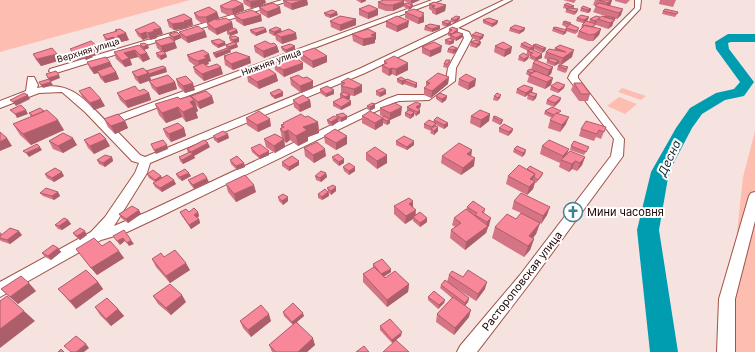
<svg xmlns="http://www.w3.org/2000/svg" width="755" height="352" viewBox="0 0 755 352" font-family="Inter,sans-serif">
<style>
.green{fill:#febdb1}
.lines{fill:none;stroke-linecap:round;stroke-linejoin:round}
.river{fill:#009db1;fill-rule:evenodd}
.street-casing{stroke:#a25246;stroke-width:2}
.street{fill:#fff;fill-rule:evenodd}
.wall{fill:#d47484}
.shaded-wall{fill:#ad5e6b}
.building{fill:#f78799;stroke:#ad5e6b}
.labels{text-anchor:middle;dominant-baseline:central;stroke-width:4;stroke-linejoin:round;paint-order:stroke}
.far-street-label{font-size:9px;fill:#210302;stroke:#fff}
.poi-label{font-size:11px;fill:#210302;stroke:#fff;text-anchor:start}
.street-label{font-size:11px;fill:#210302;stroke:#fff}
.water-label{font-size:12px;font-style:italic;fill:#132e33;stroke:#fff}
</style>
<rect width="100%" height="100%" fill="#f6e3e0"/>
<path class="green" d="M0,0h190l-190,52z
M622,88l24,8 -5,4 -23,-8z
M619,97l18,7 -12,10 -18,-8z
M755,131v221h-31l19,-175z"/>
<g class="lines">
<path class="river" d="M728,34h27v8h-24l-3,1 1,6 25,33 -10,14 -19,4 -23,14 -10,14 -23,44 -10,58 19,122h-28l-13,-122 14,-58 25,-44 14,-20 26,-15 18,-4 6,-7 -24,-33 -1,-7z"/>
<defs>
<path id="street" d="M282,0h10l-236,73 -3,1 -4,-3 1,-2z
M432,0h9l-330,125 29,30 5,2 214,-88 145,-69h8l-54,28 11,4 3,6 -16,30 -1,13 -26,19 -30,1 -6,2 -236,115 -32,15 -24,7 -101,57v-15l91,-50 14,-15 30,-44 4,-10 -7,-2 -47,-49 -23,-20 -23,1 -39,15v-7l26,-10 2,-14h6l4,8 -1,3c33,-8 47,11 68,32zM452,31l11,4 1,3 -16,30 -2,12 -22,15h-26l-11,4 -240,113 -33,14 33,-53 3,-10 215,-90z
M635,0h6l-1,9 -62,66v3l46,61 -1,17 -93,127 -53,69h-20l3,-6 60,-71 91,-119 3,-17 -46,-61 3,-6 64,-64z
M755,192v29l-20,78v53h-18l2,-53 30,-103 2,-3z"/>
</defs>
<use href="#street" class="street-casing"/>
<use href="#street" class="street"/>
</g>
<path class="wall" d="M243,0h22l1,3 -15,5 -7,-4z
M283,0h24l1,5 -16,5 -8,-4z
M356,0h10v1l-5,2z
M403,0h17l-9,4 -7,-3v3l9,1 -1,3 -3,2 -5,-3v-1l-11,5h-7l-8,-3v-6z
M563,0h13l-2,3z
M595,0h17l-2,6 11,9 -4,4h-3l-2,7 -4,3 -12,-4v-2h-1l1,1 -2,3 7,2 -2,6 -6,6h-5l-11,-4 2,-6 3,-3h-1l1,-3 7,-3 1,-3 15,-3 -12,-4 3,-6 -3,-1z
M615,0h15l-4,4 -11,-3z
M660,0h16l-3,7 -14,-3z
M243,4l1,6 -11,5h-6l-6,-3 -1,-6z
M429,4l17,1 -1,6 -9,4 -4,-2v-2l-3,-2z
M564,5l10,1v3h4l-1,3 -3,3 -9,-3 2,-3 -4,-1z
M259,7l22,6 -13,5 -8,-5z
M581,8l10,1 -1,3 -3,1 -7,-2z
M359,9l19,6 -10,4 -9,-4z
M663,11l15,1 -3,5 -13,-3z
M217,12l2,6 -4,1 2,1 15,2 1,6 -16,7 -9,-6 -1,-6h1h-7l-5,-4 -2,-6z
M405,12l19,4v6l-6,2 -13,-6z
M324,13l14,2 -8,3 -5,-2z
M234,15l28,6 -18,5 -8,-5z
M460,17l-1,3 -5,3 -3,-1v3l-5,2 -4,-2v-3l8,-1 1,-2z
M577,18l11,2 -5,3 -7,-2z
M356,19v6l-16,6 -9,-4 -1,-6z
M167,20l26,5 -6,2 1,1 -14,2 -5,-3z
M483,20l15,1 -1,3 -5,3 -9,-4z
M386,21l22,6 -11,5 -11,-5z
M563,22l8,2 8,4 -1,4 -3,2 -9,-3v2l-3,2 -11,-4 1,-3 12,2 1,-3 -4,-2z
M425,26h15v3l-8,3 -8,-2z
M510,28h15l-1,3 -5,3 -10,-3z
M449,29h9v3l5,2v3l-7,4 -2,-1v3l-5,2 -4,-1v-4l5,-2v-2h-2z
M115,30l14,10 -8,2v1l-4,2 -2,-2 -5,2 -4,-3 -3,-7 13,-3z
M135,30l28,4 -7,2 1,2 -7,2 -2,-2 -5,2 -5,-4z
M237,30l1,3 -8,3 -3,-2v-3z
M250,30l17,2 -11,4 -5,-3z
M269,30l13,1 15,8 -15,5 -6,-4 -1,-5 -1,1 -5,-3z
M179,32l28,5 -19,6 -7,-5 -7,3 -4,-3 -1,-4 11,1z
M376,33v6l-1,1v3l-12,3 -10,-5 -1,-7z
M472,35l11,3 -4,3 -7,-3z
M229,37l10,5 -4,1 3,4 -8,3 1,2 -15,6 -2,-2 -1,-3 13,-5v-3l-8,3 -6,-4 -1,-3 15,4 6,-3 -2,-1z
M155,41l22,7 -13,5 2,1 1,3 -6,3 -4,-3 -1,-4 6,-1 -5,-4z
M471,42h10l-1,3 -4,3 -6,-2z
M503,42l8,11 -7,4 -10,-5 1,-6z
M140,44l9,4 -5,2 6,9 -7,3 -5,-5 -8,2 2,6 -7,2 -9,-8 -2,-7 26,-6z
M271,44l6,2 2,6 -15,6 -9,-6 -1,-6z
M521,44l12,2v-1l13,3 -1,3 -3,2 -8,-4 -1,1 9,4v4l-6,2 17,7 -2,7 -3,2 3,9 -6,4 -18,-7 2,-6 -3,-2 1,-3 4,-1 2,-7 2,-2 -6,-3 1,-2 -4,-2 2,-3 -8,-4z
M560,45l12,12 -11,8 7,2 -1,4 -2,2 -8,-3 1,-4 2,-1 -2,-1 -4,2 -8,-3 2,-3 -4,-2 2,-6 8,-2 1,-2z
M295,46v4l-9,3 -4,-3 -1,-3z
M422,47l19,5 -11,5 -8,-4z
M457,48v3l-4,3 -6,-2 1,-3z
M70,49l30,4 -8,3 1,1 -7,3 -2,-2 -6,2 -5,-5z
M300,53l27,3v6l-14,6 -12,-8z
M33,54l28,6 -20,6 -5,-6z
M187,55l24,6 -3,1 1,2 -3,1 17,9 -19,7 -9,-8 -2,-6 2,-1 -6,-5z
M224,56l27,7 -18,7 -8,-5 -1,-7h1z
M519,56h10l-1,3 -4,3 -6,-2z
M450,60v4l-3,4 -4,-1 1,-3z
M384,61l24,9 -12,6 -4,-2 -3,2 -7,-4v-7l2,-1z
M87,62h23l3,6 3,4 3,7 -14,4 -5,-5 -2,-5 -4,1 -4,-5z
M274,63l29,6 -19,8 -9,-7z
M254,70l22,4 2,7 -19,8 -11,-7 -1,-7 8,-3z
M146,71l21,1 -17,5 1,3 -11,4 -5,-5 -3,-7z
M449,77l-1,7 -17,14 -7,-3v-7l2,-1v-5z
M290,78h13l10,3v7l-12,5 -10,-8z
M176,79l19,11 -10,3 -7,-7z
M397,79l9,1 1,-1 10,8 -2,1 -11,-4 -2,1 -5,-3z
M459,79l16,7 -7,4 -10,-5z
M149,81l26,1 2,7 -18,6 -7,-7z
M341,82l21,10 -8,4 -6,-1h2v4l-2,1 3,1v4l-10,5 -8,-4v-4l8,-4h-1v-4l2,-1h-1z
M574,83l16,11 -2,7h-9l-8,-11z
M551,86l13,2 -6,5 -8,-3z
M533,88l-1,4 5,2 -1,4 -3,3 -6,-2 1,-4 -3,2 -9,-4 1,-4z
M320,89l14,5 -8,3 -6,-4z
M79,91l26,15 -11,4 -11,-12z
M139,91l10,2 2,7 -23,8 -8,-8 -3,-7z
M376,91l10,3 -6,3 -4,-2z
M270,93l13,3 -8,3 -4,-3z
M191,96l23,7 -14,6 -4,-4 2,6 -2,1 2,6 -12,4 -4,-5 -16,6 -7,-8 -4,-11 25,-5 12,-1z
M436,96h11l-1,4 -4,3 -6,-4z
M494,96l6,2 -3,3 -4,-1z
M561,98l-1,3 -6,6 -8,-3 1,-4z
M293,100h17l1,7 -11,5 -6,-5z
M421,104l-1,4 -1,1 1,4 -4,3 -2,-2v2l-4,3 -5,-3v-3l2,-2v-4z
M367,106l8,2 -5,3 -3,-2z
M380,108l21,7 -11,5v3l-3,2 -4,-2v2l-8,5 -13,-7v-7l20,2 1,-1 -3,-2z
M44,111l20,19 -33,15 -11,-10 -7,-11 18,-7 -2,-4z
M545,111l15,3 6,10 -6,8 -12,-4 2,-8 2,-2 -8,-4z
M490,114l-1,7 -9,7 -10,-5 1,-7z
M336,115l11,4 -6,3 -3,-2v2l-6,4 -4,-2 -1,-4 10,-2z
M495,116l7,7 -2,2 -8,-4 1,-4z
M305,117l13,5 1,11 -11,4v4l-10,5 -8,-6 -4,3 -2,-2 1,6 -10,6 -9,-6 -2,-8 18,-1 -2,-9 1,-1v-3l2,-1v-1z
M246,118l25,8 -13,6 -11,-7z
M104,119l21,2 3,7 -13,6 -7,-7z
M434,120l14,3v3l-4,3 -8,-4v1l2,5 -4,4 -4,-2 1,-2 -7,-3v-4l9,-2z
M606,127l-5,12 -5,-2 -2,4 -15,-5 2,-7z
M184,128l2,8 -15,6 -5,-6 -3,-7z
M499,128l14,1 -1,3 -4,4 -9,-4z
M213,136l16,2 -11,5 -4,-3z
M324,136l23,8 -11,6 -11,-7z
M84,140l26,6 -16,8 -6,-6z
M49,141l28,4 -14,8 -10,-4z
M396,141l18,4 -7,5 -11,-5z
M542,146l27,3 -2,4 18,4 -3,8 -5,6 -5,-2 -3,3 -10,-5 1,-4 -20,-9z
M571,146l18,1 -5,8 -14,-5z
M210,147l-16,9 1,2 -12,6 -3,-3 -1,-4 9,-4 -1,-4z
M251,148l18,7 -9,4 -8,-7z
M304,148l22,8 -12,7 -9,-7z
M514,149l11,5 -3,3 -9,-5z
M366,153l21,10 -10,6 -11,-9z
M442,156h29l3,10 -13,9 -20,-12z
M112,157l1,4 -8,6 -6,-3 -2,-4z
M332,157l12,2v4l-5,3 -6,-5z
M230,160l14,3 1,4 -8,3 -6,-6z
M282,162l17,3 -10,6 -7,-5z
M343,167l12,4 -6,4 -5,-4z
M527,169l16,4 -1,3 -6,7h-1l-2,6 -6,6 -21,-11 2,-8z
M326,173l1,4 -6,5 -5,-2 -1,-4z
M45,174l19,2 -10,6 -7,-4z
M147,174l14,2 1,2 14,6 -14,8 -7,-5 -2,-4 2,-1 -6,-4z
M176,174l15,2 -9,5 -4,-3z
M188,180l21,2 -15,7 -4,-5z
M226,184l30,8 -20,10 -8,-10z
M336,187v4l-5,4 -2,-2v3l-7,4 -4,-2v-4l10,-3 -1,-3z
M58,192l2,4 -6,4 -11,-4 -3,-3z
M278,197l10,4 -5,4 -4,-4z
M514,201l33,14 -6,9 -1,-1 -4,11 -3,4 1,1 -4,11 -6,7 -32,-19 3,-11 21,-8 5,-6 -9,-4z
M394,206l19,1 3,8 11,3v4l-7,5 -7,-6v-2l-8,5 -11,-10z
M467,207l18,2 -1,5 5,12 -1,1 -2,6 -21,17 -15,-12 1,-8 4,-3 -3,-2 2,-7 12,-8z
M180,212h18l1,4 -2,2 2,1 1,4 -9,6 -9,-13z
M119,214h22l-13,9 -7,-5z
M68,220l3,4 -9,6 -4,-1 -3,-4z
M0,232l2,2 20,1 -12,9 -9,-3 -1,-1z
M73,233l14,2 -7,5 -5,-4z
M102,246l22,12 -27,17 -21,-26z
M58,248l3,4 -10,8 -6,-3 -3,-4z
M164,257l26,13 -20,13 -14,-16 -4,-8z
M373,264l18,8 -7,5 1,1 24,6 -1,8 -21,15 -24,-25v-8l10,-6z
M449,275l14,2 22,12 -9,12 -20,-13 13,10 -1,4 -3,4 4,11 -15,18 -18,-13 1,-8 15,-16 -12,-10 1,-3 6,-3z
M98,282l5,7 -27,20 -18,-20z
M1,289l35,2 -18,13z
M153,296l33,6 -15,13 -13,-11z
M428,297l17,3 -1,3 -6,6 -10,-9z
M95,307l23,2 6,7 -13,10 -11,-11z
M283,312l21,4 -7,6 18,23 -8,7h-35l-3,-7 24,-20 -9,-9z
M240,321h31l-20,16 -8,-9z
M380,326l21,10 -9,7 -12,-13z"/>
<path class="shaded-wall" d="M261,0h4l1,3 -3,1v2l-12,2 -1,-6z
M304,0h3l1,5 -16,5 -1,-6z
M361,0h5v1l-5,2z
M411,0h9l-9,4z
M612,0l-2,6 -5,3 2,-6z
M404,1v5l-11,5v-6z
M243,4l1,6 -11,5 -1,-6z
M413,5l-1,3 -3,2v-3z
M446,5l-1,6 -9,4v-6z
M280,7l1,6 -13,5 -1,-6z
M378,9v6l-10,4v-6z
M578,9l-1,3 -3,3 1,-3z
M591,9l-1,3 -3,1 1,-3z
M623,9l-2,6 -4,4 2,-6z
M217,12l2,6 -11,5 -2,-6z
M337,12l1,3 -8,3v-3z
M424,13l-1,4 1,-1v6l-6,2 1,-6z
M261,15l1,6 -18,5 -2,-6z
M460,17l-1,3 -5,3 1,-3z
M589,17l-1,3 -5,3 1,-3z
M615,18l-3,8 -4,3 3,-8z
M192,19l1,6 -6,2 1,1 -14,2 -2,-6z
M356,19v6l-16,6v-6z
M597,20l-1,3 -2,1 1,-3z
M409,21l-1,6 -11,5v-6z
M498,21l-1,3 -5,3v-3z
M232,22l1,6 -16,7 -2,-6z
M451,22v3l-5,2 1,-3z
M440,26v3l-8,3v-3z
M161,28l2,6 -7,2 1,2 -7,2 -2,-7 5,-3z
M525,28l-1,3 -5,3 1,-3z
M266,29l1,3 -11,4v-3z
M281,29l1,3 -7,2v1l-1,1v-4z
M458,29l-1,3 -6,4 1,-2z
M601,29l-2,6 -6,6 2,-7z
M237,30l1,3 -8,3v-3z
M567,30l-1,3 -3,2 1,-3z
M205,31l2,6 -19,6 -2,-6z
M146,32l2,6 -5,2 -3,-6z
M126,33l3,7 -8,2v1l-4,2 -3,-7 3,-2z
M296,33l1,6 -15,5 -1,-7z
M376,33v6l-1,1v3l-12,3v-7z
M463,34v3l-7,4v-3z
M180,35l1,3 -7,3 -1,-4z
M484,35l-1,3 -4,3 1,-4z
M113,37l2,6 -5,2 -3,-6z
M239,38v4l-5,1 -1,-3z
M454,40v3l-5,2 1,-3z
M175,42l2,6 -14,5 -2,-7z
M225,42l1,3 -8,3v-3z
M481,42l-1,3 -4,3 1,-4z
M237,44l1,3 -8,3 1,2 -15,6 -1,-4 15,-5 -1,-2z
M148,45l1,3 -5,2 -1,-3z
M277,46l2,6 -15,6 -1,-7z
M295,46v4l-9,3v-3z
M442,46l-1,6 -11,5v-6z
M98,47l2,6 -8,3 1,1 -7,3 -4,-7 6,-3z
M512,47l-1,6 -7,4 1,-7z
M534,47v3l-4,2v-4z
M457,48v3l-4,3v-4z
M546,48l-1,3 -3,2 1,-4z
M135,50l3,7 -8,2 2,6 -7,2 -3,-6 2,-8z
M574,50l-2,7 -11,8 2,-7z
M81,51l3,7 -6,2 -4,-7z
M147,53l3,6 -7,3 -3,-7z
M57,54l4,6 -20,6 -4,-7z
M166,54l1,3 -6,3 -1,-4z
M209,54l2,7 -3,1 1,2 -9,3 -2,-6 6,-5z
M542,54v4l-7,3 1,-3z
M327,56v6l-14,6 -1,-7z
M529,56l-1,3 -4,3v-3z
M250,57l1,6 -18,7 -2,-6z
M559,61l-1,3 -4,2 1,-3z
M110,62l3,6 -16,3 1,2 -4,1 -3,-6z
M303,63v6l-19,8 -1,-7z
M408,63v7l-12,6v-7z
M221,67l2,7 -19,7 -2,-7z
M553,67l-2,7 -4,3 2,-7z
M166,68l1,4 -17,5 1,3 -11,4 -3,-7z
M392,68v6l-3,2v-7z
M116,72l3,7 -14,4 -3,-6z
M276,74l2,7 -19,8 -2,-7z
M59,75l1,3 -10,4 -2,-4z
M449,77l-1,7 -17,14 1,-7z
M553,78l-2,7 -6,4 2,-7z
M476,79l-1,7 -7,4 1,-7z
M406,80l-1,1 -1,3 -2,1v-4z
M313,81v7l-12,5 -1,-7z
M51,82l2,3 -10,3 -2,-3z
M175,82l2,7 -18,6 -3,-7z
M193,83l2,7 -10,3 -2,-7z
M417,83v4l-2,1v-3z
M362,85v7l-8,4v-7z
M565,85l-1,3 -6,5 1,-3z
M533,88l-1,4 -7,5 1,-4z
M334,90v4l-8,3v-3z
M386,90v4l-6,3v-4z
M283,92v4l-8,3 -1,-3z
M149,93l2,7 -23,8 -3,-7z
M537,94l-1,4 -3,3 1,-4z
M28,95l2,4 -14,7 -3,-4z
M350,95v4l-5,2v-4z
M501,95l-1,3 -3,3 1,-3z
M212,96l2,7 -14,6 -2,-7z
M447,96l-1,4 -4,3v-4z
M561,98l-1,3 -6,6 1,-4z
M101,99l4,7 -11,4 -4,-7z
M194,100l4,11 -2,1 2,6 -12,4 -3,-10 7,-10z
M310,100l1,7 -11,5 -1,-7z
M351,101v4l-10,5v-3z
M375,104v4l-5,3v-4z
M421,104l-1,4 -5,3 1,-4z
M178,107l4,10 -16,6 -4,-10z
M402,107l-1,8 -11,5v3l-3,2v-4l3,-1v-7z
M26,110l2,4 -11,4 -2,-4z
M420,110v3l-4,3 1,-4z
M414,112v4l-4,3 1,-4z
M490,114l-1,7 -9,7 1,-8z
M347,116v3l-6,3v-4z
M569,117l-3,7 -6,8 2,-7z
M338,118v4l-6,4 -1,-4z
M383,118v7l-8,5v-7z
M270,119l1,7 -13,6 -1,-7z
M58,120l6,10 -33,15 -8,-11z
M503,120l-1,3 -2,2 1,-4z
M125,121l3,7 -13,6 -4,-8z
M318,122l1,11 -11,4v4l-10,5 -2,-10 7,-9z
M448,123v3l-4,3v-4z
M438,127v4l-4,4v-4z
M184,128l2,8 -15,6 -2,-8z
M513,129l-1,3 -4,4 1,-4z
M288,130l2,10 -4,3 -2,-11z
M228,134l1,4 -11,5 -1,-4z
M347,136v8l-11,6v-7z
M7,138l5,8 -12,5v-9z
M73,138l4,7 -14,8 -5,-7z
M106,139l4,7 -16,8 -4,-8z
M284,139l1,8 -10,6 -1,-7z
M414,141v4l-7,5v-3z
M208,143l2,4 -16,9 1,2 -12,6 -1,-4 9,-8z
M167,145l1,4 -12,5 -2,-4z
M40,147l2,3 -13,7 -3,-4z
M325,149l1,7 -12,7 -1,-8z
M569,149l-3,7 -4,4 1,-4z
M472,150l-1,8 -4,-4z
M526,150l-1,4 -3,3 1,-4z
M269,151v4l-9,4 -1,-3z
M387,155v8l-10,6v-8z
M112,157l1,4 -8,6 -2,-4z
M585,157l-3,8 -5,6 3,-8z
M475,158l-1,8 -13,9 2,-7z
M344,159v4l-5,3v-4z
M299,161v4l-10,6v-4z
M575,161l-3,8 -3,3 3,-8z
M244,163l1,4 -8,3 -1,-4z
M355,167v4l-6,4v-4z
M62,172l2,4 -10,6 -2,-4z
M189,173l2,3 -9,5 -2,-4z
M326,173l1,4 -6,5 -1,-4z
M535,174l-3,7 -2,-2z
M161,176l2,4 -7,4 -1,-4z
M207,178l2,4 -15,7 -1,-4z
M174,180l2,4 -14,8 -2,-4z
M535,181l-2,8 -6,6 2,-8z
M254,185l2,7 -20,10 -2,-8z
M336,187v4l-5,4v-4z
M58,192l2,4 -6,4 -2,-4z
M328,192l1,4 -7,4v-3z
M288,197v4l-5,4 -1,-4z
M413,201v8l-4,-5z
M550,207l-3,8 -6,9 2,-8z
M139,210l2,4 -13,9 -2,-4z
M416,210l-1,8 -2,-1v2l-8,5 1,-8z
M198,212l1,4 -3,3 -2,-4z
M427,218v4l-7,5v-4z
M491,218l-2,8 -1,1 -2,6 -21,17 1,-8 19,-14 2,-6z
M199,219l1,4 -9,6 -2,-4z
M68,220l3,4 -9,6 -3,-4z
M540,223l-4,11 -9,12 2,-10z
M19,231l3,4 -12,9 -3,-4z
M85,231l2,4 -7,5 -3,-4z
M123,238l2,3 -5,4 -3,-4z
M534,239l-4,11 -6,7 4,-11z
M131,240l3,4 -5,2 -2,-3z
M58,248l3,4 -10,8 -3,-4z
M119,251l5,7 -27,17 -6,-7z
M186,263l4,7 -20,13 -4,-7z
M391,269v3l-10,6v-4z
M98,282l5,7 -27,20 -6,-8z
M487,282l-2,7 -9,12 2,-7z
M29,283l7,8 -18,13 -8,-7z
M409,284l-1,8 -21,15v-7z
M182,295l4,7 -15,13 -5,-7z
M469,298l-1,4 -4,5 1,-4z
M445,300l-1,3 -6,6 1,-4z
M118,309l6,7 -13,10 -5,-7z
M471,310l-2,7 -15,18 1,-7z
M24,311l11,10 -35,27v-19z
M303,313l1,3 -11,9 -1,-3z
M269,314l2,7 -20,16 -3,-7z
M402,332l-1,4 -9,7v-3z
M313,338l2,7 -8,7h-9z
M86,344l3,4 -5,4h-8z"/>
<path class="building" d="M233,0h2l8,4 -11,5h-6l-6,-3z
M246,0h15l-11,2z
M283,0h21l-13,4z
M384,0h18l2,1 -11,4h-7l-8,-3z
M599,0h13l-5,3z
M434,2l12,3 -10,4 -4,-2 3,-1 -6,-2z
M273,3l7,4 -13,5 -8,-5z
M407,3l6,2 -4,2 -5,-3z
M567,3l7,3 -2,1 -8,-2z
M599,3l24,6 -4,4 -24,-7z
M369,5l9,4 -10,4 -9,-4z
M583,6l8,3 -3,1 -7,-2z
M209,7l8,5 -11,5h-7l-5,-4z
M569,8l9,1 -3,3 -9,-3z
M414,9l10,4 -2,2 2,1 -5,2 -14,-6z
M665,9l13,3 -1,2 -14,-3z
M252,10l9,5 -19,5 -8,-5z
M332,10l5,2 -7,3 -6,-2z
M184,14l8,5 -8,2 2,1 -14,2 -5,-4z
M581,15l8,2 -5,3 -7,-2z
M340,16l16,3 -16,6 -10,-4z
M397,16l12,5 -12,5 -11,-5z
M456,16l4,1 -5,3 -4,-1z
M596,16l4,1 -3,3 -2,1 -5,-2z
M602,16l13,4 -5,3 -12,-4z
M606,16l9,2 -2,1 -9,-2z
M226,18l6,4 -17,7 -8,-6 8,-4 2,1z
M489,18l9,3 -6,3 -9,-4z
M447,20l4,2 -4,2 -5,-2z
M565,21l6,2 -2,1 -6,-2z
M586,21l10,3 -4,3 -10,-2z
M154,22l7,6 -8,2 2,1 -7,2 -2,-1 -6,2 -5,-4z
M430,24l10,2 -8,3 -7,-3z
M570,24l9,4 -3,3 -10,-3z
M515,25l10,3 -5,3 -10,-3z
M585,25l16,4 -6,5 -5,1 -11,-4z
M198,26l7,5 -19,6 -7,-5z
M263,27l3,2 -10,4 -6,-3z
M276,27l5,2 -7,3 -5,-2z
M452,27l6,2 -6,5 -4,-1 4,-3 -3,-1z
M555,27l12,3 -3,2 -11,-4z
M234,28l3,2 -7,3 -3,-2z
M120,29l6,4 -9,3 2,1 -5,1 -1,-1 -6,2 -4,-4 14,-4 -2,-1z
M289,29l7,4 -15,4 -6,-3z
M368,29l8,4 -5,2 4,2 -12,2 -11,-5z
M177,32l3,3 -7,2 -4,-3z
M457,32l6,2 -7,4 -6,-3z
M476,32l8,3 -4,2 -8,-2z
M235,36l4,2 -6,2 -4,-3z
M169,37l6,5 -14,4 -6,-5z
M450,38l4,2 -4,2 -5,-2z
M219,39l6,3 -7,3 -7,-4z
M475,40l6,2 -4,2 -6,-2z
M91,41l7,6 -10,3 2,1 -8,2 -1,-2 -7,2 -4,-4z
M265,41l6,3 3,-1 3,3 -14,5 -9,-5z
M234,42l3,2 -8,3 -3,-2z
M434,42l8,4 -12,5 -8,-4z
M503,42l9,5 -7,3 -10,-4z
M525,42l9,5 -4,1 -9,-4z
M144,43l4,2 -5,2 -3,-3z
M290,44l5,2 -9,4 -5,-3z
M536,44l10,4 -3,1 -10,-4z
M139,45l8,8 -7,2 -5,-5 -11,3 5,5 -7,3 -8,-9z
M560,45l14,5 -11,8 -17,-6 3,-3 17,3 -11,-4z
M452,46l5,2 -4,2 -5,-1z
M52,48l5,6 -20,5 -4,-5z
M228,48l2,1 -15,5 -2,-1z
M314,48l13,8 -15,5 -12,-8z
M531,49l11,5 -6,4 -6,-3 3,-2 -6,-2z
M203,50l6,4 -5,2 3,2 -9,3 -5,-2 -6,-4z
M163,51l3,3 -6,2 -4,-3z
M236,52l14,5 -19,7 -7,-6 2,-1 -2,-1z
M523,53l6,3 -5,3 -5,-3z
M293,56l10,7 -20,7 -9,-7z
M394,56l14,7 -12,6 -4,-1 -3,1 -7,-4 5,-2 -3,-2z
M106,57l4,5 -19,6 -4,-6z
M551,58l8,3 -4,2 -8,-3z
M446,60h4l-2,4h-4z
M536,60l17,7 -4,3 -16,-7z
M203,63l5,4 9,-3 4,3 -19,7 -9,-7z
M560,65l8,2 -2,2 -8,-3z
M111,66l5,6 -14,5 -5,-6z
M163,66l3,2 -17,6 -3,-3z
M263,67l2,1 -9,3 -2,-1z
M266,67l10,7 -19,8 -10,-7z
M143,68l6,5 -12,4 -5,-5z
M530,69l6,3 -1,-1 -3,2 -5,-2z
M56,71l3,4 -11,3 -2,-4z
M535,71l18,7 -6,4 -18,-7z
M438,73l11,4 -17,14 -8,-3 6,-5 -4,-1z
M466,74l10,5 -7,4 -10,-4z
M168,75l7,7 -19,6 -7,-7z
M298,75l5,3 4,-1 6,4 -13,5 -10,-8z
M186,76l7,7 -10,3 -7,-7z
M401,77l5,3 -4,1 -5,-2z
M348,78l14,7 -8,4 -13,-3 4,-3 -4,-1z
M49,79l2,3 -10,3 -2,-3z
M407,79l10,4 -2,2 -10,-4z
M557,82l8,3 -6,5 -8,-4z
M574,83h8l8,11h-9z
M524,85l9,3 -7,5 -9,-4z
M135,86l4,5 5,-2 5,4 -24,8 -8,-8z
M327,86l7,4 -8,4 -6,-5z
M90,87l11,12 -11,4 -11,-12z
M383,88l3,2 -6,3 -4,-2z
M279,89l4,3 -9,4 -4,-3z
M206,91l6,5 -14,6 -7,-6z
M344,92l6,3 -5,2 -5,-3z
M530,92l7,2 -3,3 -6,-2z
M24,93l4,2 -15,7 -3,-2z
M440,93l7,3 -5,3 -6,-3z
M497,93l4,2 -3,3 -4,-2z
M303,95l7,5 -11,5 -6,-5z
M553,95l8,3 -6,5 -8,-3z
M190,96l4,4 -4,2 4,5 -11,5 -5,-5 -16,6 -7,-9 23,-7 2,2z
M343,97l8,4 -10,6 -8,-5z
M416,102l5,2 -5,3 4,3 -3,2 -10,-5z
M372,103l3,1 -5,3 -3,-1z
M395,103l7,4 -12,6 -10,-5z
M21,105l5,5 -11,4 -5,-4z
M552,107l9,4 -3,2h-2l-2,2 -9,-4z
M40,108l4,3 -11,5 -4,-3z
M47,110l11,10 -35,14 -10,-10z
M409,110l5,2 -3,3 -6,-2z
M480,110l10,4 -9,6 -10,-4z
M259,111l11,8 -13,6 -11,-7z
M370,111l13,7 -8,5 -13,-7z
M343,113l4,3 -6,2 -5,-3z
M556,113l13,4 -7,8 -12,-5z
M118,114l7,7 -14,5 -7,-7z
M301,114l4,3 3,-1 10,6 -15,5 4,3 -11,6 -8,-6 -4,2 -4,-3 4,-2 -3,-2 3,-1 -1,-1z
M334,116l4,2 -7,4 -4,-2z
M384,116l6,3 -3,2 -4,-2v-1h-1z
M495,116l8,4 -2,1 -8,-4z
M437,117l11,6 -4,2 -10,-5z
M429,120l7,3 -4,4 -8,-3z
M586,121l20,6 -2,5 -5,-2 -2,4 -16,-5z
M178,123l6,5 -15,6 -6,-5z
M504,124l9,5 -4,3 -10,-4z
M435,126l3,1 -4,4 -3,-2z
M335,129l12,7 -11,7 -12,-7z
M223,131l5,3 -11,5 -4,-3z
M0,132l7,6 -7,4z
M63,133l10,5 -15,8 -9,-5z
M100,133l6,6 -16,7 -6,-6z
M275,134l9,5 -10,7 -10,-7z
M404,136l10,5 -7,6 -11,-6z
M163,140l4,5 -13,5 -3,-6z
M204,140l4,3 -17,9 -4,-3z
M549,140l20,9 -6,7 -21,-10z
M574,141l15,6 -3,5 -15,-6z
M317,142l8,7 -12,6 -9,-7z
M459,143l13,7 -5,4 8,4 -12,10 -21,-12z
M37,144l3,3 -14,6 -3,-2z
M260,144l9,7 -10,5 -8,-8z
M517,146l9,4 -3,3 -9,-4z
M375,147l12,8 -10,6 -11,-8z
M570,151l15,6 -5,6 -5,-2 -3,3 -11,-4z
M190,152l3,2 -11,6 -3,-3z
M338,154l6,5 -5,3 -7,-5z
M105,155l7,2 -9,6 -6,-3z
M237,156l7,7 -8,3 -6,-6z
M292,156l7,5 -10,6 -7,-5z
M349,163l6,4 -6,4 -6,-4z
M519,165l16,9 -5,5 5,2 -6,6 -21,-11z
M530,166l13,7 -5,7 -4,-3 1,-3 -8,-5z
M55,168l7,4 -10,6 -7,-4z
M185,169l4,4 -9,4 -4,-3z
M153,170l8,6 -6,4 -8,-6z
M321,171l5,2 -6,5 -5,-2z
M203,173l4,5 -14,7 -5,-5z
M167,175l7,5 -14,8 -7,-5z
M245,175l9,10 -20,9 -8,-10z
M333,185l3,2 -5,4 -4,-3z
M46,188l12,4 -6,4 -12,-3z
M325,189l3,3 -6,5 -4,-3z
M521,193l29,14 -7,9 -29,-15z
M283,194l5,3 -6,4 -4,-4z
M409,198l4,3 -4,3 7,6 -10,6 -12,-10z
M473,201l12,8 -3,3 9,6 -4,4 -12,-7 2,-2 -10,-6z
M132,206l7,4 -13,9 -7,-5z
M194,208l4,4 -4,3 5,4 -10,6 -9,-13 6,-3 3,3z
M466,209l22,17 -22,16 -15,-12 10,-7 -7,-5z
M420,212l7,6 -7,5 -7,-6z
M521,213l19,10 -11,13 5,3 -6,7 -33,-19 12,-13 9,5z
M64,218l4,2 -9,6 -4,-1z
M10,228l9,3 -12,9 -7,-2v-2z
M80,228l5,3 -8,5 -4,-3z
M124,230l7,10 -4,3 -4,-5 -6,3 -4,-5z
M94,238l8,8 8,-5 9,10 -28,17 -15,-19z
M53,245l5,3 -10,8 -6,-3z
M175,250l11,13 -20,13 -14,-17 9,-6 3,4z
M382,259l9,10 -10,5 -8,-10z
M374,267l11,11 10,-7 14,13 -22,16 -24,-26z
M86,270l12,12 -28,19 -12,-12z
M468,270l19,12 -9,12 -29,-19 3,-4 11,6z
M21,276l8,7 -19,14 -9,-8z
M445,280l24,18 -4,5 -24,-18z
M170,284l12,11 -16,13 -13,-12z
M434,291l11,9 -6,5 -11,-8z
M7,296l17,15 -24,18v-28z
M453,297l18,13 -16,18 -18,-14z
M107,298l11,11 -12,10 -11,-12z
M293,303l10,10 -11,9 -9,-10z
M261,305l8,9 -21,16 -8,-9z
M390,319l12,13 -10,8 -12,-14z
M296,322l17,16 -15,14h-22l-7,-7z
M76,336l10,8 -10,8h-5l-7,-6z
M396,340l13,12h-26z
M364,346l5,6h-13z
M61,349l3,3h-6z"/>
<defs>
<symbol id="church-ring" viewBox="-11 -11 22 22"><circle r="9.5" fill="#fff" stroke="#3e8390" stroke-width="1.5"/><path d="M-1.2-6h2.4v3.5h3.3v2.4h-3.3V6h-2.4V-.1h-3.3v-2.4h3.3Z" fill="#3e8390"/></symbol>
</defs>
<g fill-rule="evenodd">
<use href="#church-ring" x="562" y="201" width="22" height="22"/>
</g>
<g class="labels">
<g class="far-street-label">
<text transform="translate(88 50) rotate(-17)">Верхняя улица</text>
<text transform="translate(271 62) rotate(-20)">Нижняя улица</text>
</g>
<g class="poi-label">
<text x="587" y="212">Мини часовня</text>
</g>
<g class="street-label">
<text transform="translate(522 281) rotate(-52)">Растороповская улица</text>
</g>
<g class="water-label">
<text transform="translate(669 158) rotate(-65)">Десна</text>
</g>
</g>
</svg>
